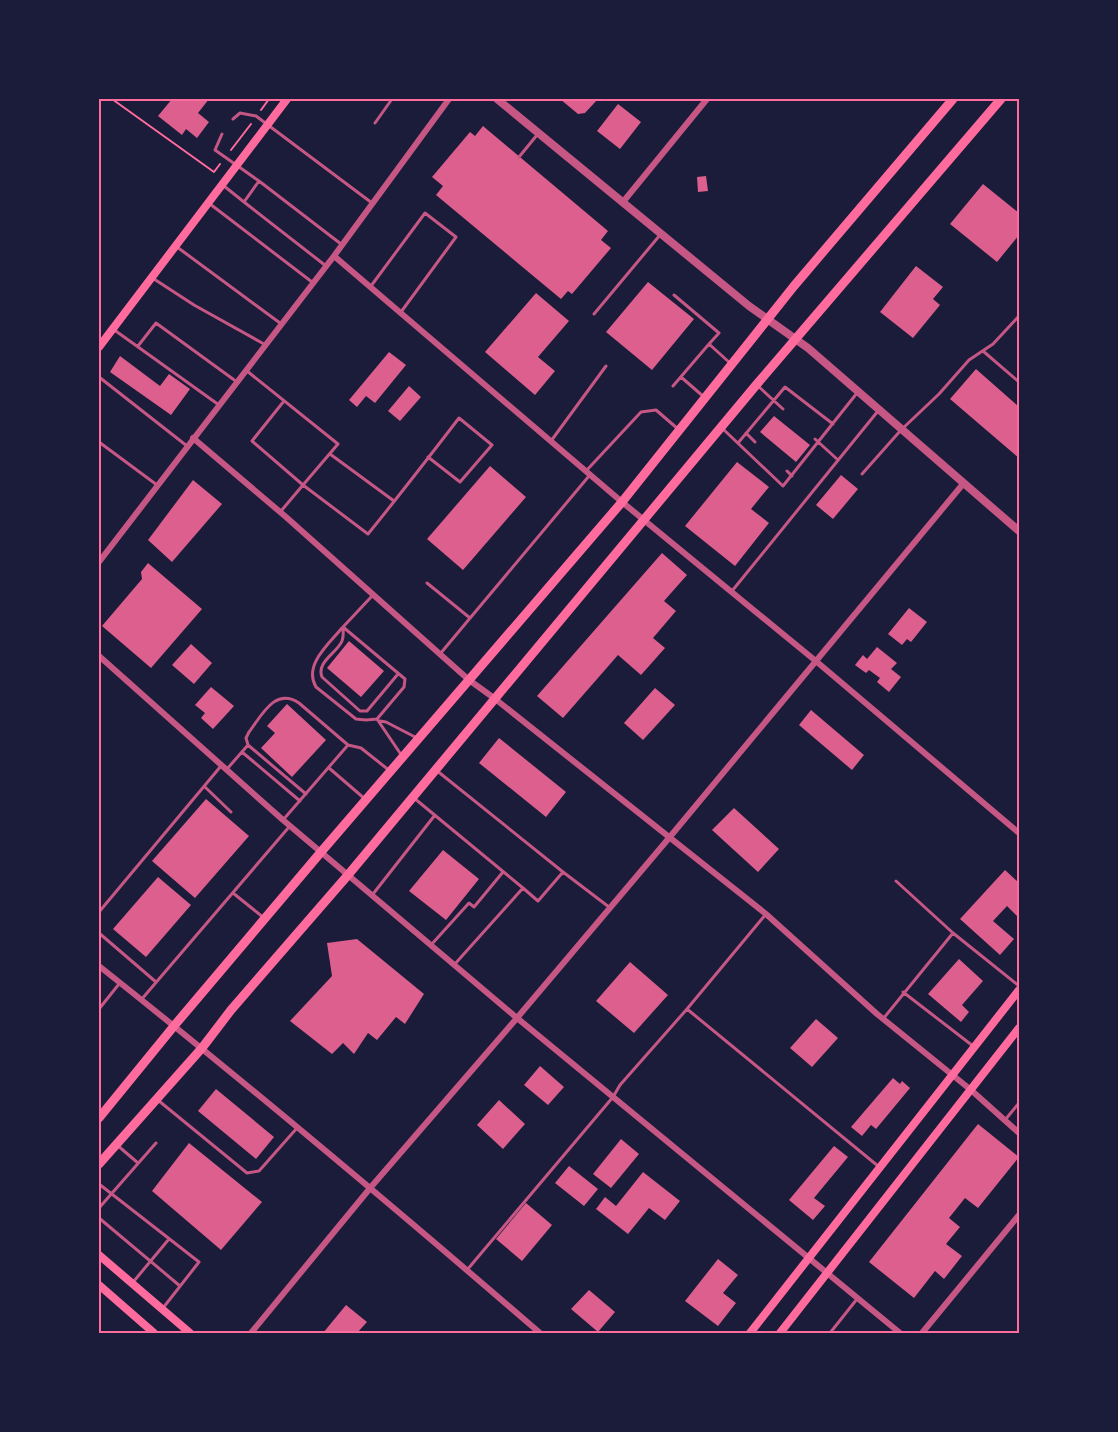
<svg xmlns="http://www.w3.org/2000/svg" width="1118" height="1432" viewBox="0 0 1118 1432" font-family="Barlow,sans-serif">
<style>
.building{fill:#dd5f8e}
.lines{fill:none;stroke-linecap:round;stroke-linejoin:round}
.path{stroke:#ff6b9d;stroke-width:2}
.service{stroke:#c65784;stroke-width:3}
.minor{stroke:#c65784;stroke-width:6}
.tertiary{stroke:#c65784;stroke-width:8}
.secondary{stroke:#ff6b9d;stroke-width:8}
.primary{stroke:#ff6b9d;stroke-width:9}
.neatline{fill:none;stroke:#ff6b9d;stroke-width:2}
</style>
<rect width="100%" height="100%" fill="#1b1b3a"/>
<path class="building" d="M172,99h37l-11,14 11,9 -12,16 -11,-9 -4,6 -24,-19z
M560,99h38l-13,14 -7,1z
M618,104l23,18 -21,27 -23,-18z
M483,126l125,105 -7,9 10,8 -39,46 -4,-3 -7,8 -125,-104 7,-9 -11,-9 38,-45 5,4z
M706,176l2,15 -10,1 -1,-15z
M983,184l36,29v22l-22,27 -47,-38z
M916,266l27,21 -10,12 7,6 -27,33 -33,-26z
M648,282l46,37 -42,51 -46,-38z
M536,293l33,28 -31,36 17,14 -20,24 -50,-43z
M389,352l17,13 -31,38 -9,-7 -9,11 -8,-7z
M120,356l40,30 9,-12 21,15 -19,26 -61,-43z
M976,369l43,38v51l-69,-59z
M409,386l12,11 -21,24 -12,-10z
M774,416l36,29 -14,17 -36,-30z
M737,462l32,25 -18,22 18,14 -34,43 -50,-40z
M490,466l36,31 -63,73 -36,-31z
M841,475l17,14 -25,30 -17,-14z
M193,480l29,24 -50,58 -24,-22z
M662,553l25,22 -23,26 12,10 -23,27 12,10 -24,27 -23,-20 -55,63 -26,-22z
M148,563l54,46 -51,59 -49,-42 40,-47 -1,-7z
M909,608l18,14 -16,20 -4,-3 -5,6 -14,-11z
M349,641l35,30 -23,26 -34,-29z
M191,644l21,19 -18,21 -22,-19z
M877,647l20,16 -6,6 10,8 -12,15 -12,-10 3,-4 -11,-8 -3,3 -11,-8 8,-10 4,4z
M211,687l23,19 -21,23 -12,-11 4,-5 -10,-8z
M655,688l20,17 -32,35 -19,-17z
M287,704l39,36 -34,37 -31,-29 14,-15 -8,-7z
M811,710l53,45 -12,15 -53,-45z
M499,738l67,54 -20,25 -67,-54z
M206,799l43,37 -54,62 -43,-37z
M734,808l45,41 -21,23 -46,-42z
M443,850l36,29 -33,41 -37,-29z
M1005,870l14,13v35l-12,-12 -14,15 21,18 -14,16 -40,-36z
M158,877l33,28 -45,52 -33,-28z
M357,939l67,55 -19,30 -9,-7 -19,23 -9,-7 -14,21 -11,-11 -11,11 -42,-33 42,-45 -5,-33z
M959,959l24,22 -21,24 7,7 -8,10 -33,-28z
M630,962l38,33 -34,38 -38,-32z
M816,1019l22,19 -26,29 -22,-19z
M540,1066l24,21 -16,18 -24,-20z
M893,1078l7,6 2,-3 8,7 -34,41 -5,-4 -9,11 -11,-9z
M216,1089l58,48 -18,22 -58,-48z
M499,1100l26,24 -22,25 -26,-24z
M978,1124l41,33 -41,51 -13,-10 -16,20 11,9 -14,17 16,12 -18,23 -9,-8 -21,27 -45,-36z
M621,1139l18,15 -28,34 -18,-14z
M189,1143l73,59 -41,48 -69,-59z
M834,1146l14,11 -34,41 11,8 -12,14 -24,-20z
M569,1166l29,23 -14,17 -29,-23z
M643,1172l37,29 -15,19 -16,-12 -21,26 -32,-25 9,-12 11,9z
M526,1203l26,22 -30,36 -26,-22z
M718,1259l20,16 -15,18 13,10 -18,23 -33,-25z
M589,1290l26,22 -17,20 -27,-23z
M346,1305l21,17 -10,11h-34z"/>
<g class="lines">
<path class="path" d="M112,99l102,73 6,-8
M261,110l8,-11
M231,150l20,-26"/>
<path class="service" d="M233,119l7,-6 16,3 116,87
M375,123l17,-24
M222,134l-7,16 44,31
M519,157l18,-22
M224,186l20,16
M210,204l102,78
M177,247l103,76
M326,266l-82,-64 15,-21 82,63
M154,279l40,26 70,39
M371,286l54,-73 31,24 -55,75
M674,295l45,38 -10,11
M594,314l66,-79
M113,329l106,76
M138,346l18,-23 81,59
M983,351l36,31
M247,371l91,73 -35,41 -51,-44 32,-40
M99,377l88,69
M681,377l23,20
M673,386l36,-42 21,19
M758,386l25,23
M723,429l60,57 74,-93
M746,433l9,9
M815,439l23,21
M551,441l55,-75
M99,442l58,43
M738,443l47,-56 48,37
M330,454l64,47
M586,471l55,-59 15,-2 22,19
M787,471l5,5
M862,474l39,-44 38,-36 30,-34 24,-16 26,-28
M281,511l22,-26 65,49c31,-38 61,-77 91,-116l33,27 -32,37 -32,-25
M427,583l43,35
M732,591l146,-180
M373,595l-30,32 62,52 -1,8 -27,32 25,37
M343,627c0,4 1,10 -1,14 -5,12 -26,21 -20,36l38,34h7l31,-37
M342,628c-13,16 -39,37 -26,59l40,32 10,1 11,-1
M440,654l149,-178
M380,721l6,1 31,16
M242,752l58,49
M329,768l36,31
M227,769l21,-24
M436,770l127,102 -25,29 -15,-13 -69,77
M205,787l26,25
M306,794l-58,-49 -2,-7 3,-6c13,-17 26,-45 50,-29l49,42 13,3 29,23
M414,798l109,90
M283,820l65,-75
M563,872l46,35
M896,881l57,52 66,53
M233,893l31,25
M373,894l62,-79
M99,912l122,-146
M99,933l57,49
M431,945l38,-42 5,4 29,-35
M903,992l70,54
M141,1000l148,-173
M99,1009l20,-25
M687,1009l191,157
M883,1019l70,-86
M159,1101l88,72 12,-2 38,-43
M1005,1120l14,-17
M117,1145l21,18
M99,1184l100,78 -36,46
M99,1208l57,-65
M99,1218l81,68
M467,1270l146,-173 7,-12 67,-76 79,-95
M134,1281l35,-42
M830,1333l27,-34"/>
<path class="minor" d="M623,202l84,-103
M334,256l288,246 195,160 202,171
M193,438l93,79 183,163 25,18 272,216 111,100 94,76 48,43
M99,562l235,-306 115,-157
M99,656l184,164 234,198 383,315
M99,966c150,119 296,242 441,367
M251,1333l120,-146 146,-169 152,-180 294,-354
M922,1333l97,-118"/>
<path class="tertiary" d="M497,99l252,207 59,42 211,183"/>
<path class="secondary" d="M99,347l188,-248
M99,1255l91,78
M99,1285l55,48
M750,1333l269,-343
M780,1333l239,-305"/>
<path class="primary" d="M99,1118l75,-92 147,-174 301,-350 172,-216 159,-187
M99,1164l103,-116 29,-38 117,-135 409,-491 244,-285"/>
</g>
<rect width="1118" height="1432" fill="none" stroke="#1b1b3a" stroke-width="201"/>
<rect x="100" y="100" width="918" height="1232" class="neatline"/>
</svg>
